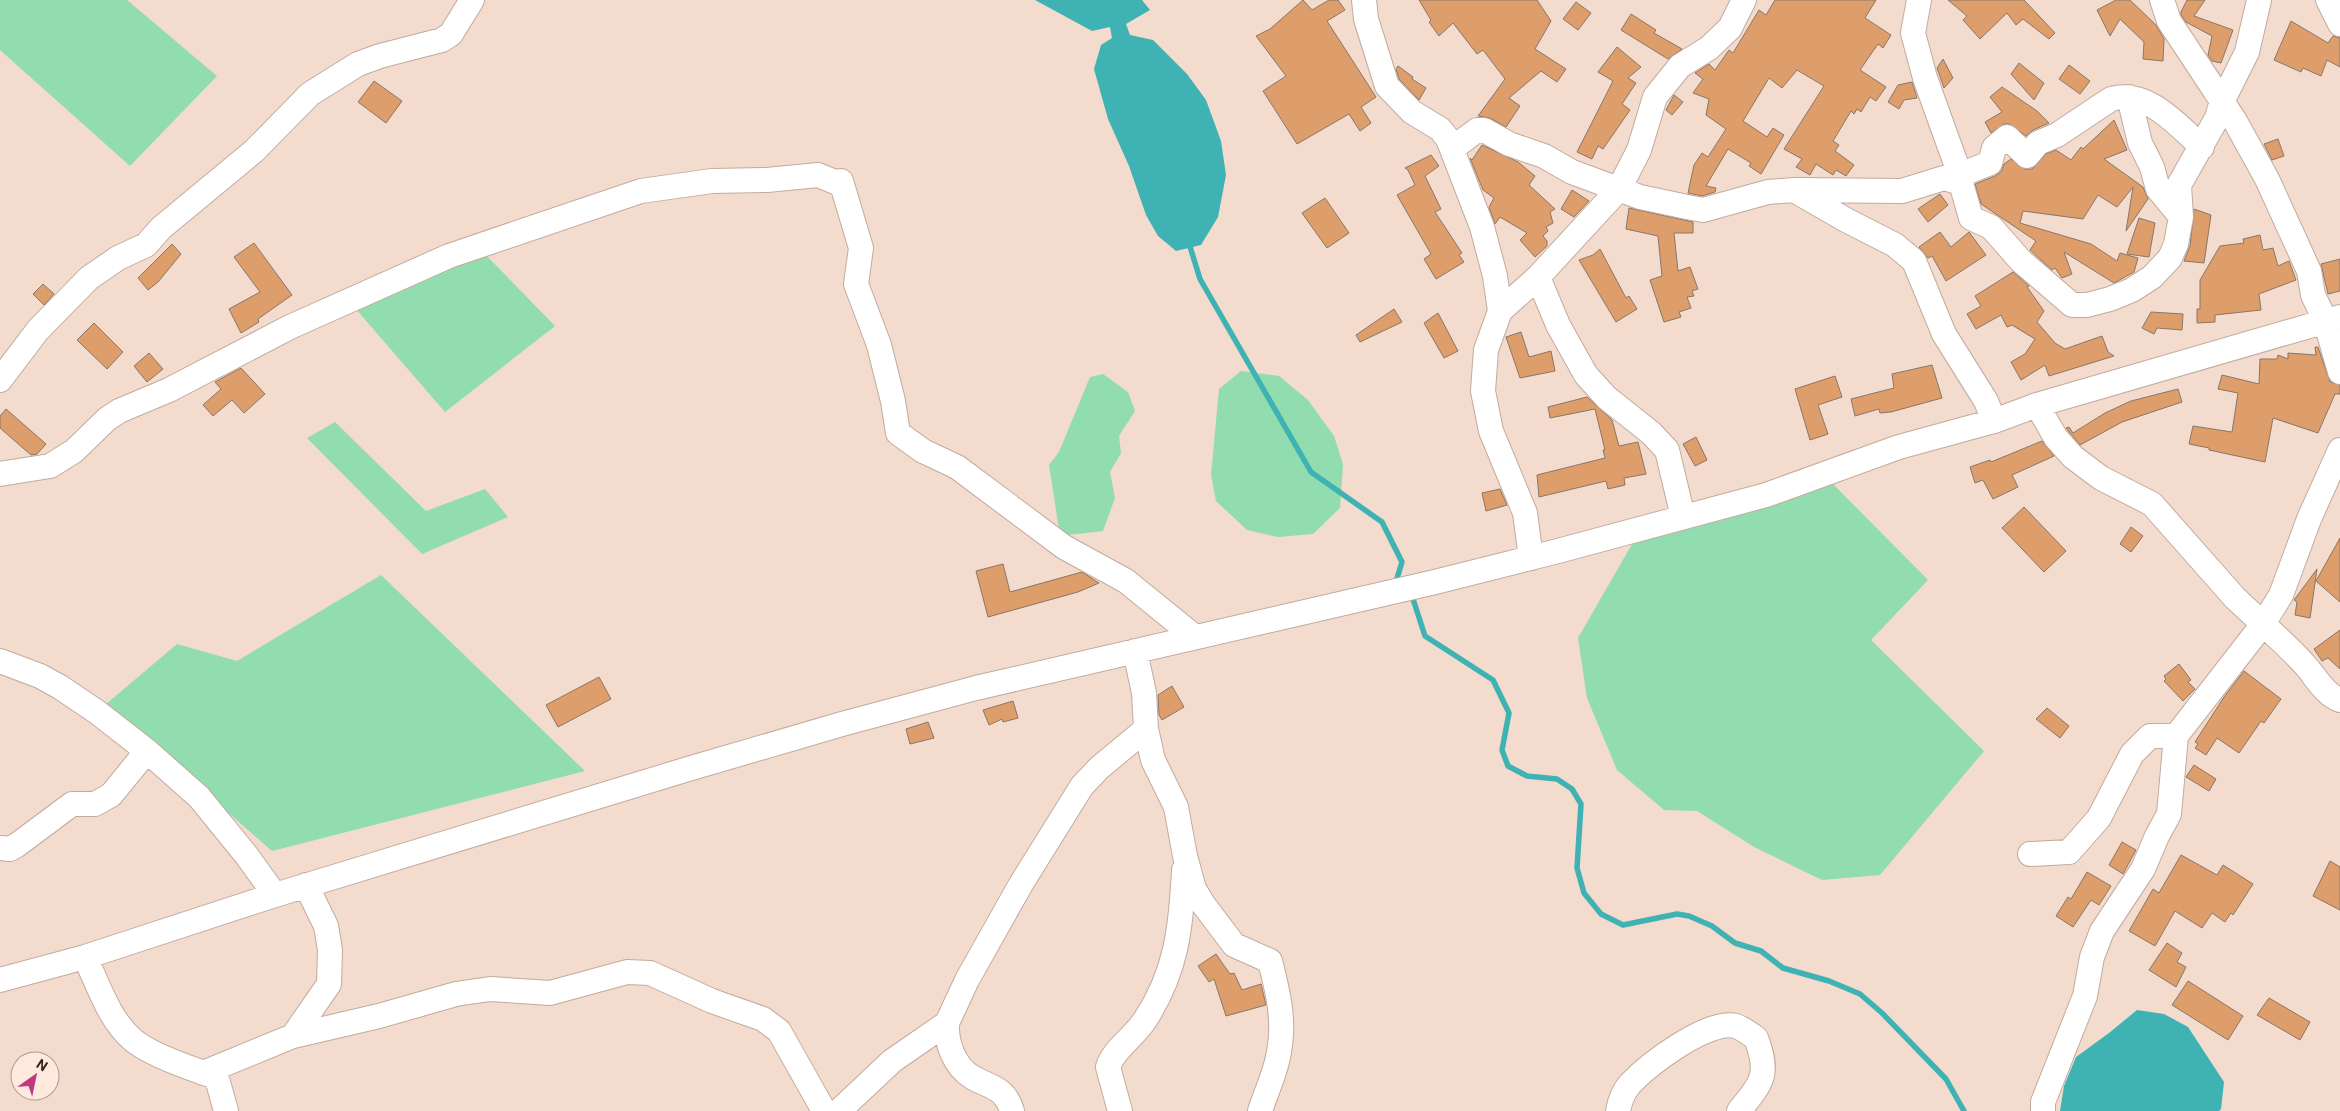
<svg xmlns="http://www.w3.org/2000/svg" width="2340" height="1111" viewBox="0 0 2340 1111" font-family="Roboto,sans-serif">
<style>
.green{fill:#92ddaf}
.water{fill:#3fb2b4}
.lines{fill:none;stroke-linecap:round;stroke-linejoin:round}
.stream{stroke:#3fb2b4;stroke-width:5.5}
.building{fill:#dd9e6b;stroke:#8a7668}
.minor-casing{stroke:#c2ab9d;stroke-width:26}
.minor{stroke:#fff;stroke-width:24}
</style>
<rect width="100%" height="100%" fill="#f3dbcd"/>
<path class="green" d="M0,0h127l90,76 -87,90 -130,-116z
M483,252l72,74 -110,86 -90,-104z
M1241,371l38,5 29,24 26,36 9,28 -3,44 -27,26 -35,3 -31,-7 -31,-29 -5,-26 8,-86z
M1103,374l25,18 7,19 -16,25 2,17 -11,19 5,26 -12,33 -43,5 -11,-71 10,-13 31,-75z
M335,422l91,89 59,-22 23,28 -86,37 -115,-116z
M1828,479l100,101 -57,60 113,111 -104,124 -58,5 -68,-33 -57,-36 -33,-1 -47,-40 -30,-72 -9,-60 65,-113z
M381,575l204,196 -313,80 -167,-146 72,-61 60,17z"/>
<path class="water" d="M1035,0h107l8,10 -24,14 4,11 23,5 34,34 19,26 15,41 5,34 -8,42 -17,28 -25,6 -18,-15 -12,-21 -17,-49 -21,-47 -14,-50 7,-24 11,-7 -2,-11 -18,4z
M2137,1010l27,4 24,13 36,55 -3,27 -2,2h-159l4,-25 12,-29 33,-24z"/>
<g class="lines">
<path class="stream" d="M1188,240l12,39 111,193 71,50 20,40 -7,23
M1406,597l7,2 12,37 68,44 16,33 -7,37 6,16 19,10 30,3 15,10 9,15 -4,64 7,25 17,21 22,11 54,-11 12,2 23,10 23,17 26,8 22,17 46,13 31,13 22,19 64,66 18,32"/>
</g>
<path class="building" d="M1303,0l9,10 17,-10h9l7,10 -18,11 49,76 -15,10 10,16 -11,8 -11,-17 -52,30 -34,-53 23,-15 -30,-40 14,-7z
M1419,0h118l14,21 -16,28 31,20 -9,13 -16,-11 -32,27 11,8 -14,21 -16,-9 -12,-2 27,-37 -22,-29 -6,4 -24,-31 -14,13 -10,-14 2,-2z
M1775,0h101l-11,18 26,17 -8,13 -5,-4 -18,26 26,17 -10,14 -6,-4 -9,15 -4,-3 -3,5 -3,-3 -18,30 6,4 -4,6 19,14 -8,11 -10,-6 -3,5 -17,-11 -6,11 -14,-8 6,-8 -18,-10 40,-63 -27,-16 -15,18 -13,-10 -26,43 24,16 6,-9 11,7 -23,39 -12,-8 2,-3 -23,-14 -22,37 10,2 -1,4 -13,4 -14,-3 6,-28 8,-12 6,4 18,-28 -20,-14 3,-16 -16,-6 10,-14 -8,-6 14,-9 6,6 14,-20 4,3 26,-43 7,5z
M1948,0h76l31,33 -6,6 -26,-20 -7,6 -9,-12 -27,26 -17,-19 4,-4z
M2116,0h14l26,25 8,14 -1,22 -20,-2 1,-17 -24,-23 -10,17 -13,-26z
M2187,0h18l-11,16 39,14 -12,33 -9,-2 -4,-6 4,-19 -26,-14 -5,-7v-3z
M1576,2l15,11 -13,17 -15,-11z
M1631,14l25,16 -2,3 28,16 -14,10 -47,-29z
M2291,21l37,22 5,-7 7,2v29l-13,-7 -6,16 -18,-8 -2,4 -27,-12z
M1617,47l24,20 -13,11 8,5 -14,21 8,6 -27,39 -5,-3 -6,13 -15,-7 36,-71 -15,-9z
M1943,59l10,19 -9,10 -7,-20z
M2019,63l25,20 -10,17 -23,-26z
M2069,65l21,16 -10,13 -21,-15z
M1398,66l15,11 -1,2 14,9 -7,12 -20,-21 -3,-10z
M374,81l28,20 -16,22 -28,-21z
M1912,82l5,16 -13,2 -5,9 -11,-7 10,-17z
M2002,87l35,24 12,12 -16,7 -7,6 -16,-12h-6l-13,9 -6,-11 17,-10 -12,-15z
M1674,95l9,7 -11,13 -6,-5z
M2114,120l13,30 -23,9 39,28 5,12 -22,32 7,-44 -16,20 -19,-12 -15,24 -60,-8 -3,12 71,21 26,17 3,-8 18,5 -4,14 -20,11 -50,-31 8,22 -10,4 -7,-10 -3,2 -22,-20 6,-9 -55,-37 -6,-20 20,-8 6,-4 3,-8 7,-5 14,10h7l14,-15 10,-4 15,10 10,-13 2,2z
M2278,139l6,17 -12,4 -8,-16z
M1482,145l36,17 17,14 -6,9 26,24 -5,3 3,11 -7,4 2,4 -5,5 4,5v5l-12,11 -15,-17 7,-7 -27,-16 -5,7 -6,-17 5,-9 -11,-8 -13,-32 2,2z
M1431,155l8,11 -14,10 16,33 -6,3 27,41 -3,2 5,7 -28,17 -12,-20 7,-5 -34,-59 18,-10 -7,-15 -3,-2z
M1572,190l17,11 -15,16 -13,-8z
M1940,194l8,11 -20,17 -10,-13z
M1325,198l24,35 -22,15 -25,-35z
M1629,208l64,14v11h-19l4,38 12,-4 8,22 -6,2 2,5 -7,1 4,11 -12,4 2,5 -17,5 -14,-42 12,-4 -4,-40 -32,-7z
M2194,209l17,6 -7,48 -20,-2 6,-15z
M2139,218l16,5 -6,34 -22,-3z
M1940,232l11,15 18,-15 17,23 -40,26 -14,-25 -4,2 -9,-11z
M2260,235l3,15 10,-2 5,18 11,-5 7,19 -37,14 2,16 -46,5v7l-18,1v-14h3v-29l20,-34 24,-3 -1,-4z
M254,243l38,52 -34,24 1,3 -18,11 -12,-24 31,-17 -26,-35z
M172,244l9,10 -23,28 -10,8 -10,-12z
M1600,249l26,49 3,-2 8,13 -21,13 -37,-62 14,-5z
M2340,259v32l-12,3 -7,-30z
M2013,272l16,14 -2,1 17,24 -7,11 18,21 10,6 37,-13 6,16 6,4 -65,20 -4,-11 -24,15 -10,-18 14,-8 10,-15 -23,-14 -5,2 -6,-12 -25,14 -9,-15 14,-8 -6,-10z
M43,284l11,10 -10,11 -11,-11z
M1394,309l8,13 -42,20 -4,-7z
M2151,312l32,2 -1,16 -25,-2 -3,6 -12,-6z
M1438,313l20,38 -14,7 -20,-35z
M94,323l29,29 -16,17 -30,-29z
M1521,332l8,25 22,-6 4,20 -35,7 -14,-41z
M2315,347h3l12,35 10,3v9h-5l-17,39 -45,-15 -8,44 -56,-12v-2l-20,-4 4,-18 39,6 6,-39 -20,-4 4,-14 37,9 1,-25h17l1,-4 10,4v-6l28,2z
M149,353l14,16 -16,13 -13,-16z
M1932,365l10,33 -51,14 -11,1 -1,-4 -24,7 -4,-17 43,-11 -2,-14z
M241,368l24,26 -21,19 -12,-13 -19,16 -10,-11 18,-16 -6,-7z
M1835,376l7,21 -24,8 10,29 -18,6 -15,-51z
M2178,389l4,13 -60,20 -42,23 -14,-17 3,-1 4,6 32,-20 26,-12z
M1587,397l25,23 7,26 19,-4 8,32 -22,4 1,7 -17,4 -2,-8 -67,16 -2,-22 68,-17 -2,-8h2l-10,-41 -45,9 -2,-11z
M6,409l40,35 -9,10 -6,1 -31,-27v-12z
M1696,437l11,23 -12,6 -12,-22z
M2042,441l12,15 -42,19 6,12 -25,12 -10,-19 -8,3 -5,-16 20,-7 1,2z
M1500,489l7,16 -21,6 -4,-18z
M2024,507l42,44 -22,21 -42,-44z
M2131,527l12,9 -12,16 -11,-8z
M2340,538v64l-24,-21z
M1003,564l7,28 72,-20 17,11 -21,9 -90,25 -12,-46z
M2317,569l-7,49 -15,-3 2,-13 -3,-2z
M2340,630v39l-12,-11 -6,3 -8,-12z
M2179,664l12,16 -3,2 7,7 -12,12 -19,-20 2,-2 -2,-3z
M2244,671l37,28 -17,24 -3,-2 -22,32 -22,-15 -11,17 -11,-7 3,-4 -3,-2 29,-45z
M599,677l12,22 -53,28 -12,-22z
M1172,686l12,21 -22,13 -3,-5 -1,-20z
M1013,701l5,17 -15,4 -1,-3 -13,6 -6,-15z
M2047,708l22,18 -9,12 -24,-19z
M928,722l6,16 -24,6 -4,-15z
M2194,765l22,14 -7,12 -23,-14z
M2122,842l14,8 -13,24 -14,-9z
M2181,855l36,20 6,-10 30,19 -20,31 -2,-2 -6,9 -13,-9 -10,15 -27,-17 -20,35 -26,-15 24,-42 6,4z
M2330,861l10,6v43l-27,-14z
M2087,872l24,14 -12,19 -8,-5 -18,27 -17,-11 12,-19 3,2z
M2167,943l15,10 -5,9 9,5 -10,20 -27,-17z
M1216,954l14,20 4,-1 8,17 19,-6 5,21 -40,11 -12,-37 -5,3 -11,-16z
M2188,981l55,35 -15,24 -56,-35z
M2269,998l41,24 -10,18 -43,-25z"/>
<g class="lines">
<defs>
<path id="minor" d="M1364,0l2,19 21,67 25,26 28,17 8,10 34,88 13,49 5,35 -14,39 -3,41 8,40 34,82 6,45
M1919,0l-6,33 12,45 35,97
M2162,0l7,21 66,100 32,58 42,92 4,24 12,25 15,52
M2328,0l12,24
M2129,97l11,46 12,24 6,22 23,28
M1452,149l25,-19h7l25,14 35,12 28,16 68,25 47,10 16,3 65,-18 26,-2 52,30 49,25 19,16 30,73 42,67 8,20
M1961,183l10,35 20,9 30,34 51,44h15l23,-6 22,-9 20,-13 18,-19 6,-14 5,-27 -2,-32 38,-67 4,-14 26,-52 12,-52
M1797,190l105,1 42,-13 17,5 -1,-8 30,-12 4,-15 13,-11 20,19 11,-13 19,-8 54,-36c37,-10 66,26 91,48
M1538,277l20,48 28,50 21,23 44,35 16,17 16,67
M1500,311l38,-34 81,-88 20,-39 16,-53 25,-31 29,-18 21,-20 14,-28
M0,380l38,-50 51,-52 29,-20 28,-13 15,-17 93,-77 56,-57 48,-30 22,-8 62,-16 9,-6 21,-34
M2037,405l19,33 17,19 28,21 51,26 83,94 28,26 -87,112 -7,78 -12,22 -14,33 -41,62 -10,26 -7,39 -42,106v9
M2340,450l-31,69 -28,76 -18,29c14,13 29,26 42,41 11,12 19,29 35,35
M0,474l50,-8 24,-15 33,-32 12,-8 50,-21 121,-63 159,-71 192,-65 71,-10 55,-1 51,-5 17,7 6,-1 20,67 -5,36 23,61 14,56 5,32 25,18 34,16 107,80 62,34 69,56
M1135,651l9,42 2,36 7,31 23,47 9,49 9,33 9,15 31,41 36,16c8,31 15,60 9,91 -3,20 -13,40 -19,59
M0,661l40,15 20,11 37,25 50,39 52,46 48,59 28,39
M0,848l10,1 7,-4 55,-41h23l16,-9 36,-44
M2030,854l39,-2 30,-34 33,-64 18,-18h26
M85,957c13,27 24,63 48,83 16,14 59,29 80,36l5,6 8,29
M0,980l85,-23 190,-62 413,-126 154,-45 134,-36 459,-106 123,-31 208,-56 133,-48 95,-26 43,-16 303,-88
M947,1023c-1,20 7,43 25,54 19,11 33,10 40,34
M293,1036l36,-52 1,-34 -4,-24 -20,-41
M203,1073l90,-37 86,-20 77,-22 34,-5 60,4 77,-21 23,1 62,28 51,18 16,12 45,80
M839,1111l53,-50 55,-38 20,-43 54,-96 61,-98 17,-18 47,-39
M1120,1111l-12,-44c5,-17 26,-30 37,-47 32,-49 36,-93 39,-150
M1618,1111c2,-11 5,-19 12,-27 19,-20 78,-65 106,-58 6,2 14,8 20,12 14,37 6,44 -17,73"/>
</defs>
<use href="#minor" class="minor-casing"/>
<use href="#minor" class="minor"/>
</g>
<g transform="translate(35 1076) rotate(33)"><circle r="24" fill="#fde9de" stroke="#ab9b92"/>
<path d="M0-4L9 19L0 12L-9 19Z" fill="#be3a7f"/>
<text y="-8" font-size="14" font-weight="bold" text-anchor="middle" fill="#302721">N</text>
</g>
</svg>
